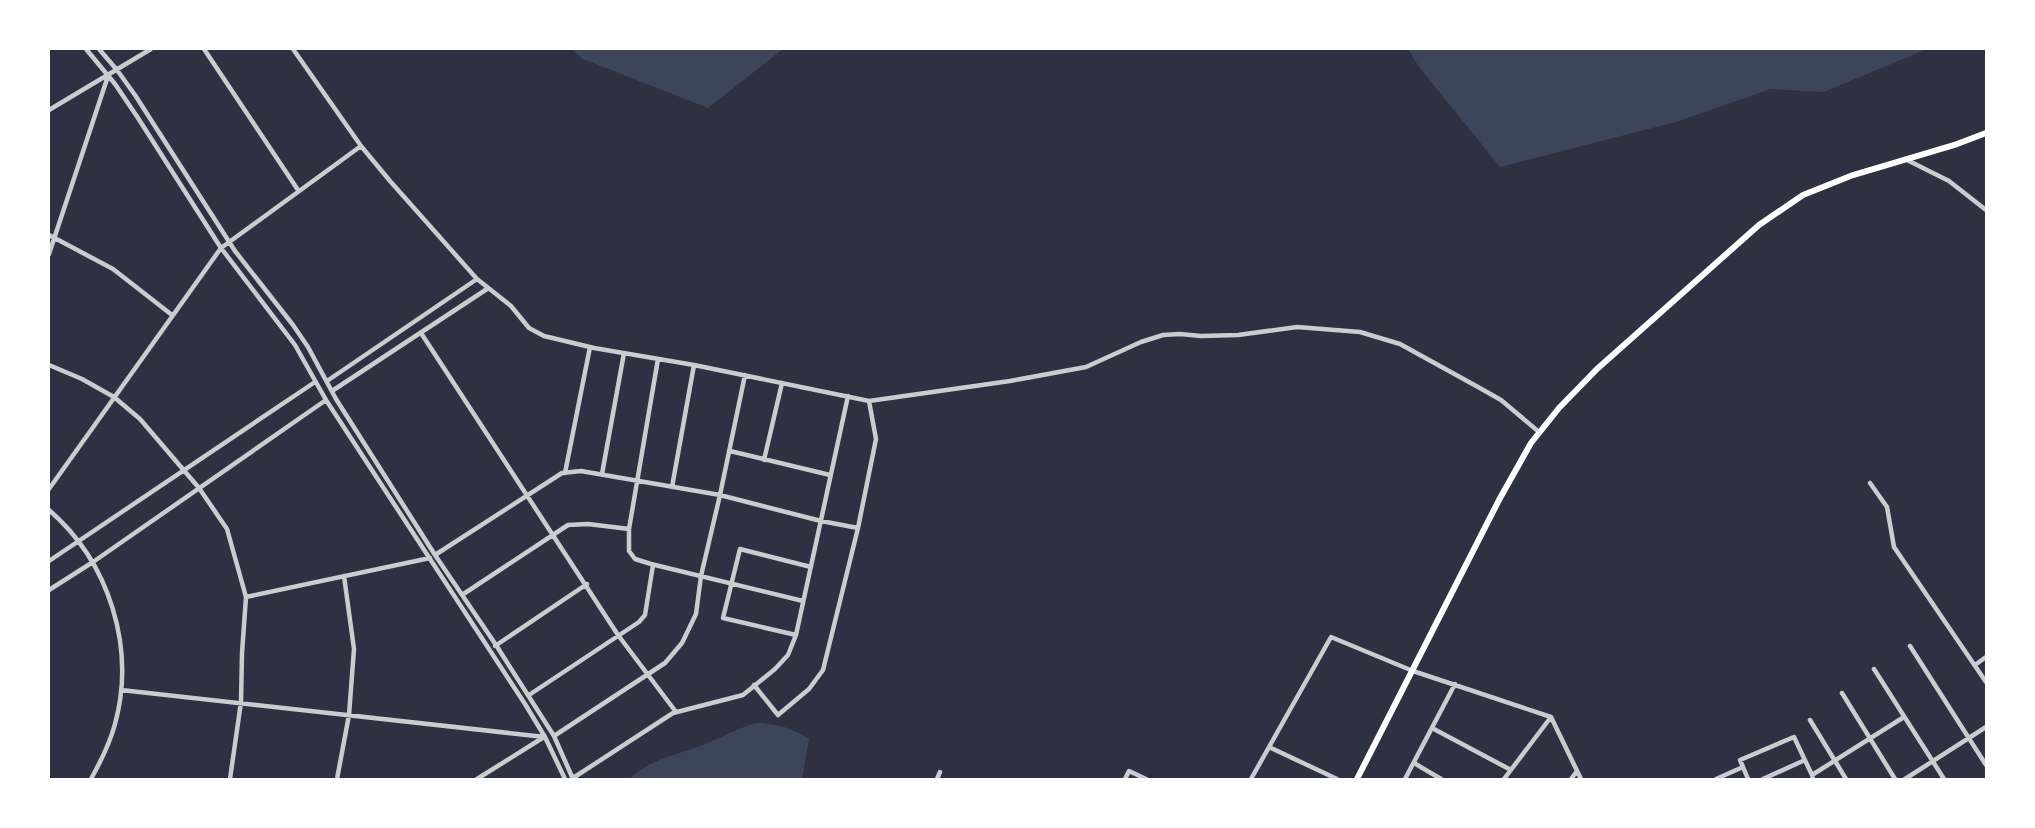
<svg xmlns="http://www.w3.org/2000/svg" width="2035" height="828" viewBox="0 0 2035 828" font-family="Spectral,serif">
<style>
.green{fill:#3c4559}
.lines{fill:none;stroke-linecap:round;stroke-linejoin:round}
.minor{stroke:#caccd0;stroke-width:4.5}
.secondary{stroke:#fff;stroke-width:6}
</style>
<rect width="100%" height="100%" fill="#2d3142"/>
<path class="green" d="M571,49h212l-75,59 -125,-49z
M1408,49h519l-103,43 -53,-3 -95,33 -176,45 -81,-100z
M757,723c20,1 36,5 52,16l-7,40h-173c21,-20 48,-24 74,-34 18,-7 34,-17 54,-22z"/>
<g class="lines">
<path class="minor" d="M86,49l29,35 23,34 83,130 74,97 31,55 199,304 20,33 20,42
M99,49l18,21 18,25 100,156 58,74 15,22 28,52 99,156 61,90 58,91 19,43
M204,49l94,141
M293,49l68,97 29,35 87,98 34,27 18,22 15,8 50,12 100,17 175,36 141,-20 76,-14 55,-25 22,-7 17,-1 21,2 37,-1 59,-8 63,5 40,12 78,43 23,13 38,32
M49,110l102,-61
M1905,159l44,22 37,29
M49,235l64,34 59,46
M49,254l59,-178
M421,333l197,302 58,77
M658,359l-29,170v22l6,8 16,5 152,37
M49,365l33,14 32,18 26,22 59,69 28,41 19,68 -4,56 -1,49 -11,77
M327,381l150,-102
M332,391l155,-102
M730,451l100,24
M764,460l18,-77
M565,473l25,-126
M602,474l22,-121
M1870,483l17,24 7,40 92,135
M672,487l22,-122
M49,489l172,-241 140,-102
M49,510c60,52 87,137 66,214 -5,19 -14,37 -24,55
M435,555l127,-82 19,-2 139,24 101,26 37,7
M49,561l266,-179
M49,590l44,-28 233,-162
M462,595l106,-70 20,-1 41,5
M246,597l184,-39
M796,635l-73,-17 17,-69 71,18
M495,646l92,-62
M1910,646l76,119
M1975,665l11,-8
M1874,669l70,110
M754,685l24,30 31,-26 14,-19 35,-142 18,-89 -7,-38
M121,690l424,47
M1842,693l53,86
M529,695l110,-73 6,-7 8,-50
M1810,720l36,59
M1432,728l79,42
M554,736l111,-73 17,-20 14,-29 5,-38 19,-81 25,-120
M1269,747l68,32
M1414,763l27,16
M1743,767l-3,-7 54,-23 18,38
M573,778l100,-65 70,-18 32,-26 13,-14 8,-20 52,-239
M337,779l12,-64 5,-66 -10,-73
M477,779l67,-42
M937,779l3,-7
M1125,779l4,-8 17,8
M1251,779l80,-142 82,34 138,46 30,62
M1405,779l50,-95
M1504,779l47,-62
M1571,779l6,-8
M1716,779l27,-12 5,12
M1763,779l42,-19
M1813,779l-1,-4 92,-58
M1905,779l81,-52"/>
<path class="secondary" d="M1357,779l142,-279 32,-57 28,-35 38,-39 162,-144 44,-30 50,-20 104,-31 29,-11"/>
</g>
<rect width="2035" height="828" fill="none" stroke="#ffffff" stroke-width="100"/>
</svg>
